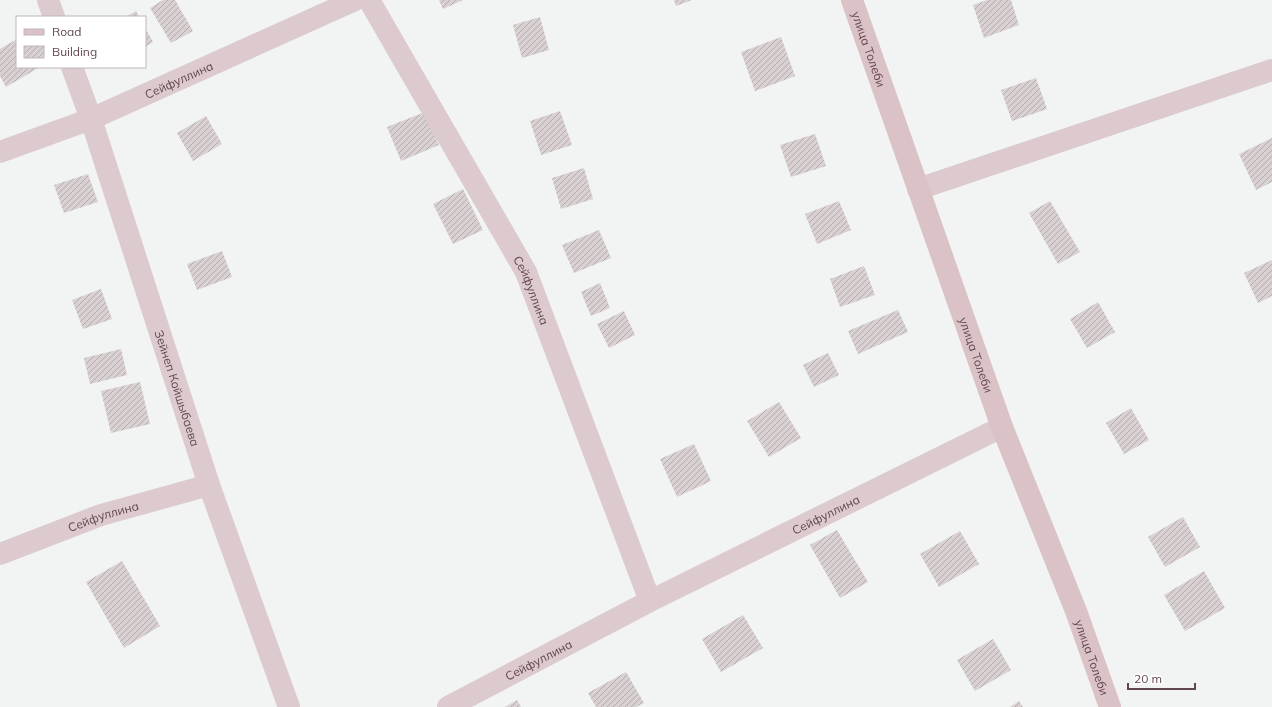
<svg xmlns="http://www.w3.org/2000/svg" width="1272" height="707" viewBox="0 0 1272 707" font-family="Mulish,sans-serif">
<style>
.building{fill:url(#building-hatch)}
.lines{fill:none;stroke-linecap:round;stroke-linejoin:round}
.street{stroke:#dccace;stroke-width:22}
.secondary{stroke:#dbc2c7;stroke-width:22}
.labels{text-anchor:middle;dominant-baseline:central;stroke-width:3.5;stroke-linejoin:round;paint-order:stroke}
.street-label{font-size:12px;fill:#61474d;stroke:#fff}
</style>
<defs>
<pattern id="building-hatch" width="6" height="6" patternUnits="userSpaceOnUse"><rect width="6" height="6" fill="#d9d0d2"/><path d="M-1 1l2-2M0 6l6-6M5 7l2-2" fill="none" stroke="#b3abad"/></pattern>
</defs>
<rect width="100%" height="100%" fill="#f1f4f2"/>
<path class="building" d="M163,0h12l18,31 -22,12 -21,-35z
M439,0h24l-20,9z
M674,0h18l-16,6z
M987,0h24l8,25 -35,13 -11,-33z
M136,11l3,6h-13z
M540,17l9,33 -27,8 -9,-33z
M145,28l8,14 -8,5z
M781,37l14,39 -40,15 -14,-39z
M17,39v28h23l-34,20 -6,-11v-27z
M1036,78l11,31 -35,12 -11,-31z
M560,111l12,34 -31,10 -11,-34z
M425,112l14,33 -38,16 -14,-34z
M206,116l16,28 -29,17 -16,-28z
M815,134l11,32 -35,11 -11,-32z
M1272,138v44l-16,8 -17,-36z
M584,168l9,31 -32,10 -9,-31z
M88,174l10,28 -34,11 -10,-28z
M463,189l20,41 -30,14 -20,-40z
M839,201l12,29 -34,14 -12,-30z
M1050,201l30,51 -22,12 -29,-51z
M599,230l12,28 -37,15 -12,-28z
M222,251l10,26 -35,13 -10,-26z
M1272,260v36l-14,7 -14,-30z
M864,266l11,29 -35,12 -10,-28z
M600,283l10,25 -19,8 -10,-24z
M101,289l11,30 -29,10 -11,-29z
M1098,302l17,30 -28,16 -17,-29z
M898,310l10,22 -50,22 -10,-23z
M624,311l11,24 -26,13 -12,-24z
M121,349l6,26 -37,9 -6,-26z
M828,353l11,22 -25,12 -11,-22z
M140,382l10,42 -39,9 -10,-42z
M779,402l22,36 -32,19 -22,-36z
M1131,408l18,32 -25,14 -18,-31z
M694,444l17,37 -34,16 -17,-38z
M1183,517l17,30 -35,20 -17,-30z
M837,530l31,52 -28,16 -30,-53z
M960,531l19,33 -40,23 -19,-33z
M122,561l38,65 -36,22 -38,-66z
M1204,571l21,37 -40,23 -21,-36z
M743,615l20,33 -42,24 -19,-33z
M993,639l18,31 -36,21 -18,-31z
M626,672l18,31 -8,4h-40l-8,-14z
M517,700l4,7h-16z
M1019,701l4,6h-13z"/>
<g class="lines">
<g class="street">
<path d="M48,0l6,17"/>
<path id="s1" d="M369,0l157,272 124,329"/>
<path id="s2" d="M72,67l19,52 118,366 80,222"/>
<path id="s3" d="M0,152l91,-33 264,-119"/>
<path d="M918,189l354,-119"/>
<path id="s4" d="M0,554l101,-39 108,-30"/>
<path id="s5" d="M448,707l202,-106 352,-174"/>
</g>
<path class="secondary" id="s6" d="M852,0l150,427 74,184 34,96"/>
</g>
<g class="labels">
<g class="street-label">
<text stroke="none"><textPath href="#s6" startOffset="52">улица Толеби</textPath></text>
<text stroke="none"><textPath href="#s3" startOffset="193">Сейфуллина</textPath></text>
<text stroke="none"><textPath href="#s1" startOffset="333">Сейфуллина</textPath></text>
<text stroke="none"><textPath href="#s6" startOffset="376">улица Толеби</textPath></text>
<text stroke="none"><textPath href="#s2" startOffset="338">Зейнеп Койшыбаева</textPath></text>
<text stroke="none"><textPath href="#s5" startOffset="424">Сейфуллина</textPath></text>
<text stroke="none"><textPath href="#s4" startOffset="110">Сейфуллина</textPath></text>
<text stroke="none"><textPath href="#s6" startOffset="700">улица Толеби</textPath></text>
<text stroke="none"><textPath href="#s5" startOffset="102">Сейфуллина</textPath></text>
</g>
</g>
<rect x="16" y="16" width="130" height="52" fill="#ffffff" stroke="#c0b5b8"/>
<rect x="24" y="29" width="20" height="6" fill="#dbc2c7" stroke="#c0b5b8"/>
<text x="52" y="36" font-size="12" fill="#61474d">Road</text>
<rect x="24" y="46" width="20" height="12" fill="url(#building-hatch)" stroke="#c0b5b8"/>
<text x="52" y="56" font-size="12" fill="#61474d">Building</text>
<path d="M1128 683v6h67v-6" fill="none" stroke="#61474d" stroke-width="2"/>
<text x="1134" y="683" font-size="12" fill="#61474d" stroke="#ffffff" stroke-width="3" paint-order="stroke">20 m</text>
</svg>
